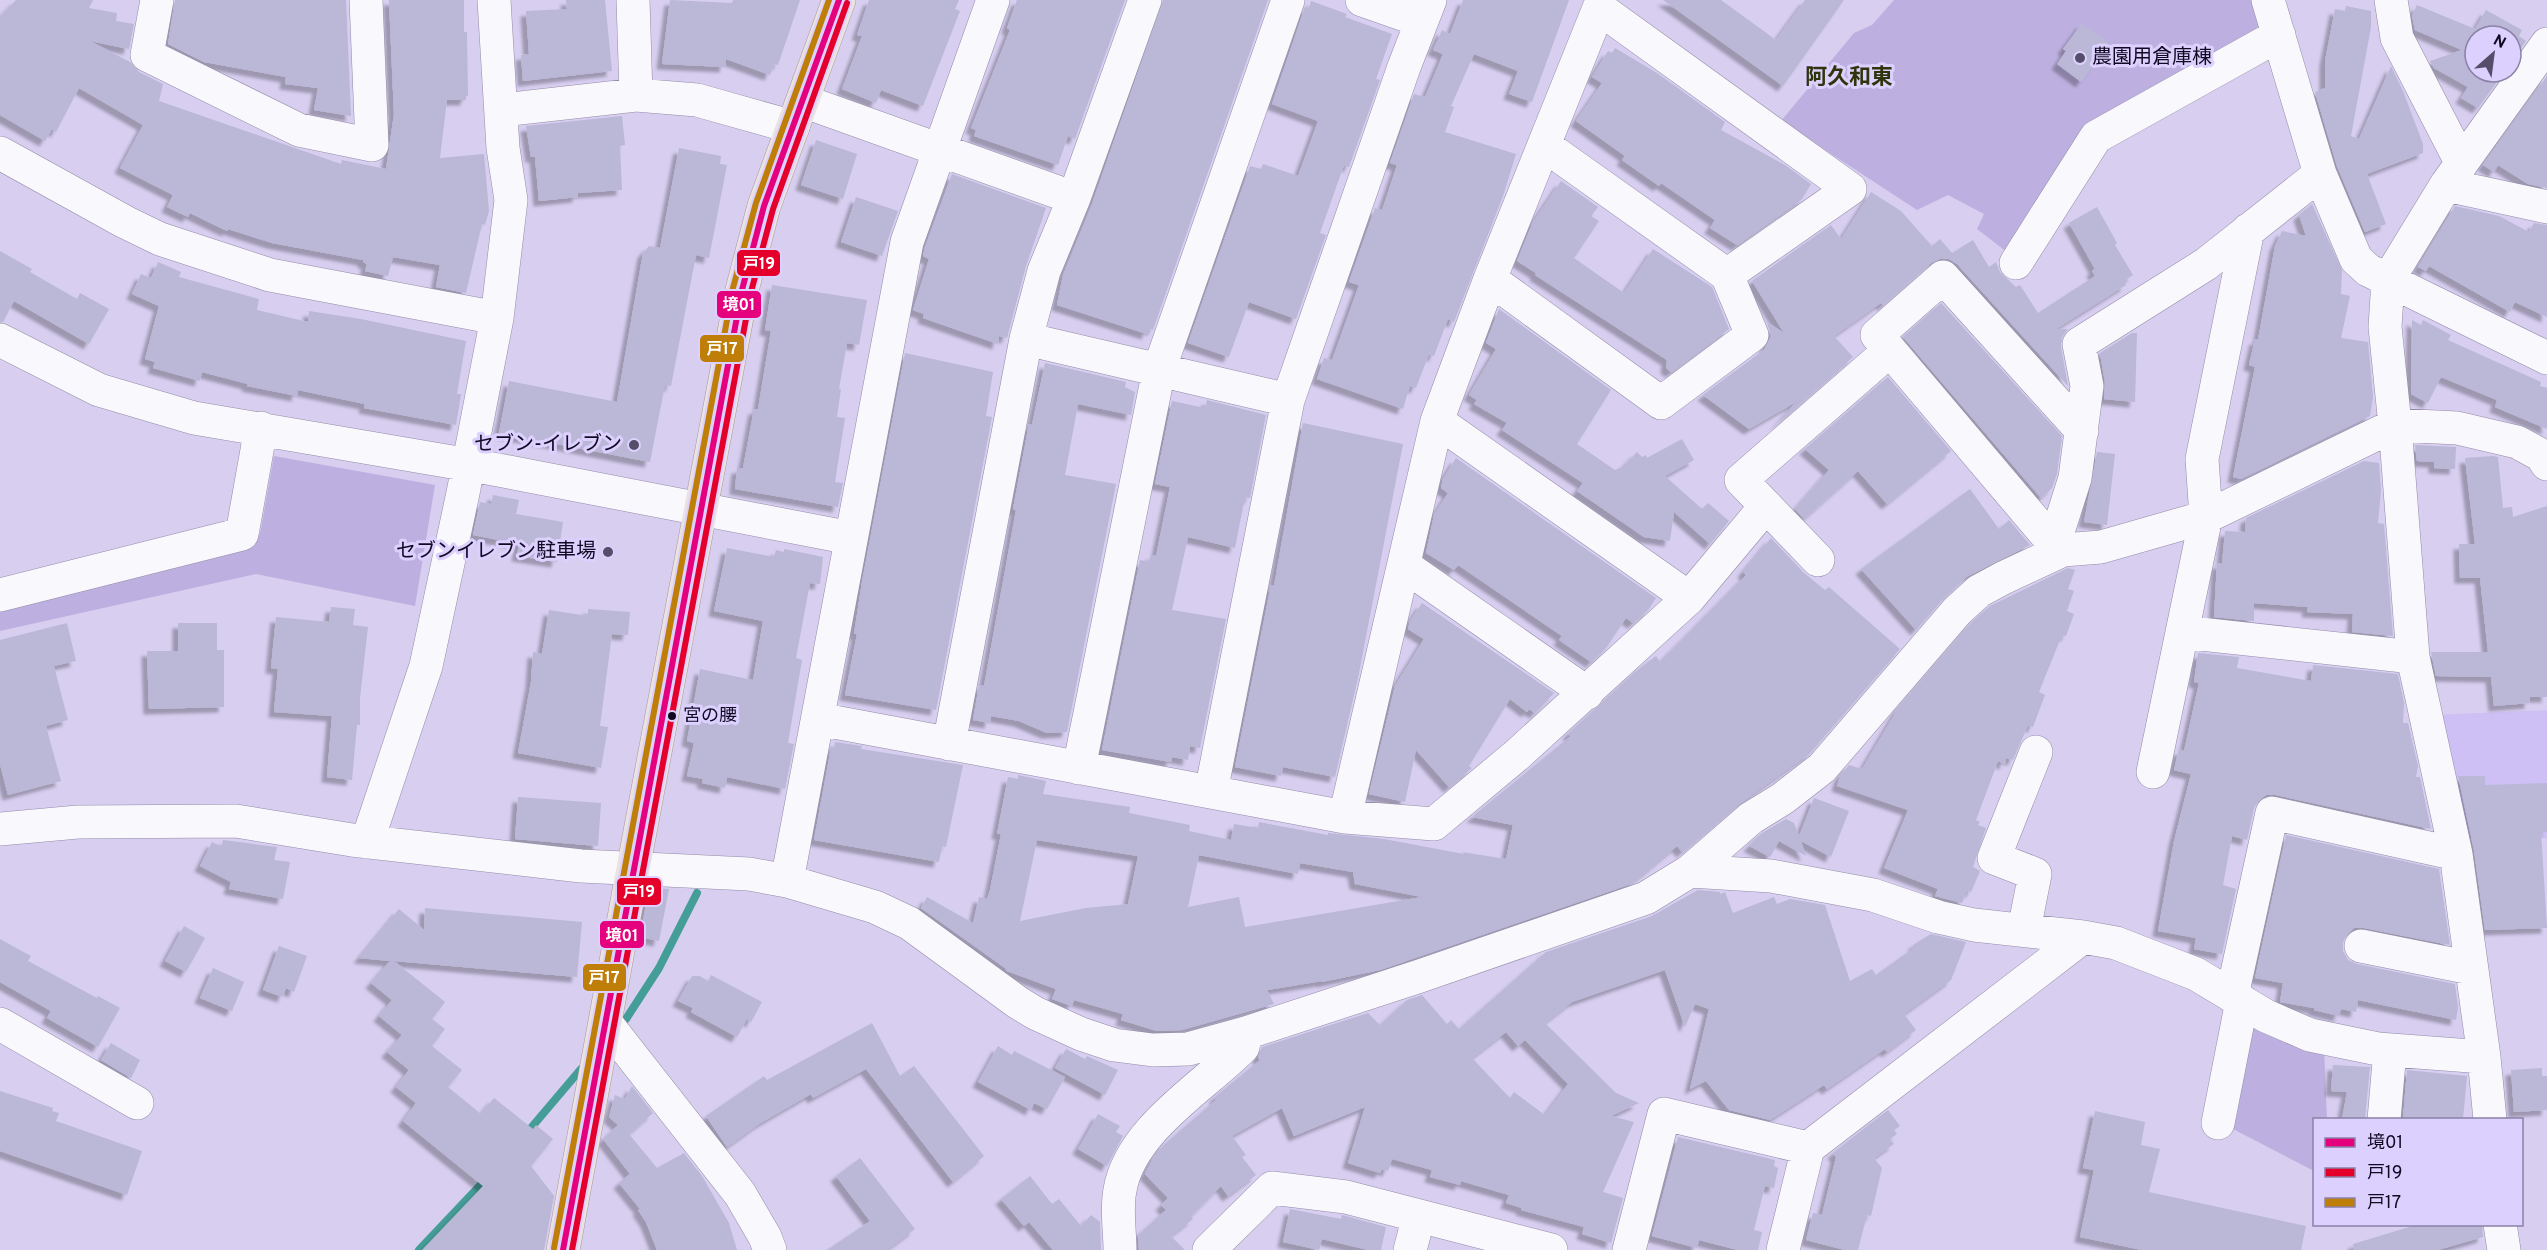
<svg xmlns="http://www.w3.org/2000/svg" width="2547" height="1250" viewBox="0 0 2547 1250" font-family="Overpass,'Noto Sans JP',sans-serif">
<style>
.built{fill:#cec0f4}
.green{fill:#bdb0e0}
.lines{fill:none;stroke-linecap:round;stroke-linejoin:round}
.stream{stroke:#459d98;stroke-width:8}
.building{fill:#bab8d6;fill-rule:evenodd;filter:url(#shadow)}
.minor-casing{stroke:#938ba7;stroke-width:34}
.major-casing{stroke:#a8979e;stroke-width:34}
.minor{stroke:#f9f8fd;stroke-width:33}
.major{stroke:#ebe2e2;stroke-width:33}
.bus-1-casing{stroke:#dcd1fe;stroke-width:10}
.bus-2-casing{stroke:#dcd1fe;stroke-width:10}
.bus-3-casing{stroke:#dcd1fe;stroke-width:10}
.bus-1{stroke:#e5007d;stroke-width:6}
.bus-2{stroke:#e4002b;stroke-width:6}
.bus-3{stroke:#be7e08;stroke-width:6}
.poi-dot{fill:#564d6a;stroke:#dcd1fe;stroke-width:2}
.bus-dot{fill:#110822;stroke:#dcd1fe;stroke-width:2}
.labels{text-anchor:middle;dominant-baseline:central;stroke-width:6;stroke-linejoin:round;paint-order:stroke}
.bus-label{font-size:18px;fill:#110822;stroke:#dcd1fe;text-anchor:start}
.poi-label{font-size:20px;fill:#110822;stroke:#dcd1fe;text-anchor:end}
.quarter-label{font-size:22px;font-weight:bold;fill:#2f340c;stroke:#dcd1fe}
.line-badge{stroke:#dcd1fe;stroke-width:2}
.badge-label{font-size:16px;text-anchor:middle;font-weight:bold;fill:#fff}
</style>
<defs>
<filter id="shadow"><feDropShadow dx="-5.5" dy="5.5" stdDeviation="1.5" flood-color="#0004"/></filter>
</defs>
<rect width="100%" height="100%" fill="#d7cef0"/>
<path class="built" d="M2547,710v128h-87l-25,-123z"/>
<path class="green" d="M1894,0h370l9,28 -178,102 -83,126 -35,-27 7,-15 -36,-19 -31,15 -136,-89 73,-88 18,-8z
M274,456l161,29 -20,121 -159,-32 -256,57v-22l245,-61 15,-14z
M2248,1017l76,31 3,71 -13,1v51l-83,-43z"/>
<g class="lines">
<path class="stream" d="M626,1019l33,-51 38,-75
M525,1135l56,-66
M419,1250l70,-74"/>
</g>
<path class="building" d="M16,0h77l-4,8 28,5 -1,8 18,3 -5,25 -39,-8 40,21 9,10 24,12 -4,17 182,63 1,-4 44,9 8,-55 -5,-114h75v32h3l1,64h-2v4h-19l-7,58 44,-4 5,57 -4,14 -3,-1 -16,69 -30,-6 4,-22 -47,-8 -5,19 -23,-5 2,-7 -4,-2v-2l-91,-17 -44,-14 -1,2 -37,-18 -2,4 -21,-10 6,-12 -53,-27 23,-43 -64,-37 -23,44 -4,-3 -7,12 -45,-26v-98z
M175,0h171l5,116 -37,-6 4,-22 -33,-4 1,-7 -82,-15 -36,-18z
M566,0h39l7,71 -89,10 -2,-26 8,-1 -3,-43 41,-2z
M670,0l62,3 1,-3h67l-22,65 -4,-1 -4,11 -44,-16 -1,8 -63,-3z
M869,0h90l-4,9 5,2 -37,95 -42,-16 -5,13 -34,-14 20,-53 -5,-1z
M1017,0h108l-50,139 -7,-3 -10,29 -84,-29 2,-6 -5,-2 39,-98 -3,-2z
M1163,0h105l-115,330 -4,-2 -2,6 -90,-29 6,-30 29,-71z
M1463,0h106l-37,102 -23,-8 9,-23 -44,-17 -23,52 3,1 -9,25 71,22 -13,42 -49,126 -6,-3 -14,37 -5,-2 -13,34 -6,-2 -7,23 -86,-30 7,-21 8,2 27,-75 -10,-3 26,-74 7,2 15,-45 -7,-2 24,-69 11,3 18,-43 -10,-4 9,-20 8,4z
M1663,0h58l55,40 29,-40h39l-61,86z
M1311,1l36,13 -2,3 47,17 -16,45 4,1 -31,87 -5,-2 -24,68 6,2 -30,84 -47,-17 -20,55 -41,-14 62,-177 11,3 2,-5 35,12 20,-55 -46,-17 33,-97 4,1z
M2417,5l58,24 11,-19 36,20 -3,6 7,5 -15,21v-26h-36v36h29l-26,36 -17,-10 7,-11 -34,-19 -4,-7 32,-11 -47,-20 -3,-14z
M2346,6l25,5v16l-20,109 8,3 32,-73 12,25 20,53v9l-56,21 19,50 -21,8 -28,-66 -22,-74 10,-4v-27l10,-52 10,2z
M2082,23l28,20 -29,39 -24,-18 9,-13 -3,-2z
M1615,48l42,25 68,49 -4,8 64,35 26,19 -9,15 -65,46 -27,-17 5,-8 -54,-37 -2,3 -37,-26 3,-4 -49,-35 26,-38 -10,-6 16,-26 4,2z
M2547,76v112l-19,-4 -30,-19 -4,7 -11,-7z
M622,116l3,29 -5,1 2,44 -44,3v4l-39,4 -4,-44h-4l-5,-31z
M816,140l41,14 -14,45 -42,-14z
M679,148l42,8 -1,8 7,1 -18,93 -13,-3 -25,131 -6,-1 -15,77 -151,-29 10,-52 108,21 26,-149 6,-7 11,2z
M952,174l94,34 -20,58 -19,72 -8,-2 -1,8 -75,-26 1,-4 -11,-4 16,-51 -6,-3 2,-9z
M1561,181l37,26 -7,9 8,5 -25,37 50,35 29,-44 59,38 17,42 -58,43 -5,-4 1,-8 -132,-85 1,-2 -19,-12 16,-39z
M1871,192l30,19 31,35 8,-7 12,14 21,-13 16,27 7,-5 4,10 16,15 4,-2 18,28 57,-37 -3,-5 3,-2 -26,-46 28,-16 20,36 -2,2 18,30 -9,6 2,4 -70,44h12l-6,8 -1,10 7,39 -111,-122 -8,-5h-9l-9,4 -48,42 -2,-2 -47,33 19,21 -77,68 20,-23 -47,27 -46,-34 61,-45 7,-14 -4,-14 17,11 -32,-52 79,-56 10,14z
M856,197l42,14 -16,45 -41,-14z
M2312,204l30,66 -1,24 9,2 -9,42 27,4 5,55 -3,19 -129,63 -8,-2 22,-110 -6,-2 6,-26 3,1 17,-94 7,-15 24,5 -7,-21z
M2455,206l44,10 30,16 5,-9 13,2v92l-32,-15 -5,10 -81,-46 -3,5 -8,-4z
M0,251l32,18 -2,3 47,27 3,-6 29,16 -20,35 -75,-43 -11,21 -3,-1z
M158,262l23,10 -2,5 80,22 -2,11 51,12 1,-11 52,8 105,22 -9,53h4l-5,31 -92,-17 1,-4 -67,-14 -1,6 -50,-10 1,-2 -46,-12 -2,9 -47,-13 2,-6 -10,-3 14,-53 -27,-12 9,-20 10,4z
M772,285l95,15 -8,45 -12,-2 -8,46h2l-4,28 8,1 -10,64 8,1 -5,24 -103,-18 2,-21h6l11,-59h4l13,-78 -6,-1z
M1941,303l121,133 -5,38 -5,14 -11,10 -138,-161z
M1499,309l112,81 -34,54 38,26 9,-4 13,-14 5,5 4,-2 1,3 35,-19 12,21 -29,16 37,33 6,-6 21,18 -19,23 -36,-32 -4,29 -26,-4 -67,-46 6,-8 -81,-53 5,-7 -33,-19 3,-4 -8,-5 27,-46 -10,-6z
M2412,320l9,5 2,-5 28,15 -3,5 93,42 -1,4 7,2v41l-52,-22 2,-7 -56,-23 -13,26 -17,-9z
M2132,333h5l-2,69 -31,-3 1,-16 -5,-30z
M905,353l88,19 -7,44 6,1 -56,293 -91,-15 12,-61h-3l8,-52z
M1045,363l81,19 -1,5 10,5 -4,23 -53,-11 -13,71 51,9 -49,248 -20,1 -28,-12 -28,-5 -1,7 -17,-3 6,-35 5,1 32,-176 -3,-1 16,-85 3,1z
M1888,377l63,74 -64,53 -29,-33 -54,48 -9,-10 34,-39 -24,-21z
M1207,400l59,15 -16,83 -5,-1 -10,51 -47,-11 -16,73 54,9 -26,129 -10,-2 -2,14 -16,-3 -1,5 -69,-12 38,-190 9,2 2,-7 5,1 14,-69 -15,-3 17,-83 33,7z
M1303,423l100,21 -45,234 -23,99 -52,-10 -2,9 -46,-9 36,-182 3,1z
M2415,445l41,2 -1,22 -21,-1v-6l-17,-1z
M2097,452l18,2 -8,71 -23,-3z
M2493,456l5,1 5,51 9,-1 1,10 34,-11v191h-17v6l-36,3 -3,-29 -55,-1 -5,-24h57l-8,-74h-20l-1,-34h16l-10,-86z
M1456,458l200,140 -8,12 -15,13 -7,-5 -20,30 -15,14 -32,-22 3,-4 -104,-71 -4,5 -28,-17 8,-38 14,-22 -7,-5 2,-9z
M2364,461l15,2 2,27 -3,33 6,1 9,112 -41,-4 1,-18 -46,-2 1,-5 -54,-4v18l-40,-4 3,-54 5,1 3,-33 20,1 1,-14z
M1970,489l29,40 10,-9 21,25 -64,32 -23,22 -27,31 -55,-61z
M493,495l26,5 -3,14 47,8 -6,40 -40,-6 2,-12 -46,-9 7,-33 11,2z
M1771,538l33,35 21,17 4,-3 71,62 -91,105 -70,50 -57,48 -5,-6 -46,38 -251,86 -58,12v-1l-55,9 7,14 -92,26 -25,1 -36,-11 2,-6 -49,-14 -2,6 -20,-7 4,-10 -49,-18 -2,-3 -84,-60 6,-11 46,26 6,-26 8,2 3,-9 11,-56h-4l11,-57 10,2v-4l28,6 -3,13 87,13 -1,6 61,12 -1,6 42,9 3,-16 24,4 1,-6 69,13v-2l56,6 80,15 -2,-2 44,7 7,-34 -41,-8 99,-81 -3,-2 67,-62 21,-16 4,6 86,-87 -3,-3zM1037,840l101,16 -10,48 -42,4 -66,13zM1199,855l99,19 2,-11 53,9 2,12 67,13 -177,30 -6,-30 -51,10z
M727,548l47,9 2,-7 8,2v-3l39,8 -3,27 -10,-1 -14,75 6,2 -14,83 6,1 -9,45 -58,-12 -2,11 -23,-5 1,-4 -16,-3 7,-33 -7,-2 13,-72 53,11 10,-59 -49,-10z
M2068,568l7,2 -7,19 6,2 -7,20 7,3 -8,22 -4,-1 -23,57 6,3 -12,32 -5,-2 -15,35 -7,-2 -1,6 -7,-3 -22,59 4,2 -2,3 8,3 -13,39 7,4 -9,21 -4,-2 -5,13 -27,-7 3,-7 -54,-21 24,-58 -71,-24 3,-10 9,-11 13,4 35,-59 73,-86 20,-18z
M1422,603l132,90 -19,20 -6,-4 -2,3 -17,-13 -41,67 3,2 -23,19 -33,-37 -11,52 -36,-8 26,-108 29,-47 -16,-10 2,-8z
M331,607l24,2 -2,16 15,2 -8,71v27h-3l-5,55 -25,-3 5,-61 -58,-4 4,-43 -7,-1 5,-51 53,5z
M588,609l42,3 -2,23 -16,-1 -12,92 8,1 -7,41 -83,-15 13,-71 2,-30 9,2 7,-44 39,6z
M67,623l9,38 -22,5 14,54 -22,6 15,55 -53,14 -8,-31v-124z
M178,623h39v27h7v57l-75,2 -2,-58h31z
M2198,653l41,4 -2,11 74,13 2,-16 85,9 6,29 -1,20h5l10,43 -2,11h4l11,52 -155,-34h-10l-8,6 -4,7 -7,32 -15,-4 -9,49 13,4 -14,65 -28,-5 2,-11 -38,-7 16,-90 17,-67 -17,-4 5,-21 5,2 15,-68 -5,-1z
M835,742l27,4 -1,3 102,16 -17,82 -4,-1 -3,16 -125,-22 17,-92h3z
M2458,776h27v9l62,-2v49h-6l6,96 -62,2 -11,-80z
M518,797l83,6 -3,43 -83,-7z
M1814,798l35,13 -18,46 -30,-16 5,15 -27,-15 -9,16 -21,-11 13,-13 24,-14 8,4 5,13z
M2286,835l153,34 11,76 -86,-17h-10l-7,6 -4,8v9l5,9 9,4 98,20 3,23 -2,13 -98,-20 -2,12 -15,-3 -2,7 -25,-6v-2l-34,-6 3,-19 -28,-5z
M223,840l54,7 -3,13 16,2 -7,37 -54,-10 2,-7 -31,-16 12,-24 10,5z
M649,888l20,1 -10,52 -19,-4z
M1698,890l22,2v2l5,-2 8,21 41,-16 3,7 13,-5 35,6 25,76 22,-12 4,6 39,-28 -2,-2 18,-11 35,8 -15,38 -47,34 12,16 -29,22 -2,-3 -58,40 -3,-4 -54,35 -41,-10 -23,-29 -16,8 19,-80 -14,-5 -10,23 -20,-57 -93,32 -27,21 71,70 23,10 -28,13 23,6 -31,70 20,6 -12,45 -29,-9 2,-7 -63,-17 1,-2 -16,-5 3,-8 -48,-14 -1,4 -30,-8 2,-7 -40,-11 -4,12 -6,-2 -2,4 -32,-10 17,-56 -71,29 -12,-28 -50,28 14,19 -4,2 14,18 -28,21 -7,-10 -30,30 2,3 -22,17 14,14h-46l-1,-15 28,-25 -5,-5 7,-7 -23,-24 8,-15 11,-14 52,-45 -1,-3 45,-37 -2,-3 4,-10 106,-34 12,12 27,-25 15,-5 25,29 4,-4 8,9 87,-77 106,-36zM1506,1032l12,14 7,-6 43,44 -23,31 -31,-23 -4,6 -38,-40z
M425,908l157,14 -5,55 -183,-16 51,41 -13,17 13,10 -13,17 30,24 -14,17 33,27 13,-16 39,31 3,-4 17,14 -22,27 23,30 -10,54h-122l61,-64 -80,-65 13,-18 -20,-16 13,-17 -22,-18 15,-17 -23,-19 13,-16 -21,-17 19,-22 -31,-3 40,-49 25,21z
M184,926l21,12 -19,34 -21,-11z
M0,939l31,17 -3,5 69,37 1,-2 22,12 -22,39 -51,-29 4,-7 -51,-29z
M279,946l28,10 -13,36 -8,-4 -3,9 -20,-7z
M213,968l31,14 -12,29 -32,-13z
M711,975l51,27 -11,20 -4,-3 -10,18 -46,-25 2,-4 -15,-7 14,-25h8l8,5z
M872,1023l28,53 14,-10 70,90 -31,26 -87,-113 -53,29 -2,-4 -52,30 -32,23 -21,-31 58,-40 3,4z
M111,1043l29,17 -9,18 -30,-18z
M998,1046l14,9 2,-4 51,26 -18,32 -13,-6 -3,7 -53,-28z
M1066,1049l19,10 2,-3 31,14 -13,25 -50,-27z
M2333,1065l37,2 -5,52h-23l5,-27 -16,-1z
M2542,1068v8h5v34l-33,2 -3,-42z
M2407,1070l60,6 -4,43h-60z
M632,1086l21,27 -24,21 28,34 27,-15 18,23 27,47 8,27h-80l-11,-28 -8,-12 2,-1 -21,-26 11,-9 -27,-35 15,-14 -9,-8 6,-22 10,4z
M0,1091l53,17 -1,3 7,2 -3,8 86,30 -15,44 -127,-44z
M1888,1110l12,16 -6,4 3,4 -7,5 4,5 -20,14 8,10 -11,48 -4,-1 -9,35h-13l-39,-10 7,-27 9,2 14,-58 -3,-4z
M2095,1111l50,11 -4,23 19,4 -11,43 157,34 -5,24h-159l-62,-13 14,-67 -11,-2z
M1098,1114l22,12 -4,6 7,4 -16,30 -29,-17z
M1678,1137l97,23 -1,6 4,2 -4,20 -9,-2 -11,44 8,2 -4,18h-20l-39,-10 -2,8 -45,-12z
M860,1158l55,71 -28,21h-60l43,-29 -34,-45z
M1030,1176l22,28 7,-5 22,27 10,-11 9,7 1,28h-48l-24,-28 -5,4 -23,-27z
M1290,1209l51,10 1,-4 44,12 -5,23h-13l-46,-11 -3,11 -36,-8z
M2419,1224h63l1,13 -45,13h-84l-1,-6z"/>
<g class="lines">
<defs>
<path id="minor" d="M157,0l-10,55 152,75 73,15 -6,-145
M633,0l3,95
M1362,0l60,21
M2268,0l52,174 36,85 12,11 179,88
M2391,0l6,38 64,124
M803,101l271,97
M502,110l134,-15 61,5 96,27
M0,153l125,69 35,17 110,36 227,43
M2446,185l101,22
M2016,263l80,-126 183,-102
M1490,279l171,124 91,-68 -25,-60
M1026,339l262,61
M0,340l99,50 95,28 299,51 358,69
M1437,421l252,177
M2082,431l-139,-154 -66,58 183,216 -4,-13 19,-60 12,-92 -8,-42 127,-80 114,-90
M1818,560l-77,-80 148,-129
M1405,566l182,127
M0,595l242,-61 19,-106
M2182,632l231,25
M818,719l527,98 89,7 84,-70 171,-156 77,-92
M949,744l77,-405 18,-68 30,-73 71,-198
M1079,768l80,-398 129,-370
M2153,772l53,-255 -4,-58 46,-229
M1211,792l77,-392 116,-333 26,-67
M1345,817l92,-396 53,-142 109,-271 251,181 -123,86 -183,-130
M0,829l78,-7 158,-1 116,19 229,26 168,8 38,7 88,26 34,16 108,79 18,11 46,21 33,11 39,5 35,-1 58,-16 174,-57 226,-78 44,-27 61,-53 31,-19 40,-31 135,-157 22,-20 24,-13 60,-28 38,-3 105,-30 189,-92 62,3 60,14 24,13 6,9
M367,842l59,-176 37,-173 34,-175 14,-118 -8,-52 -9,-148
M1690,871l81,5 102,19 65,22 36,8 109,12 33,6 80,31 70,42 44,19 68,14 106,8
M787,881l120,-639 86,-242
M2024,930l11,-56 -41,-16 42,-106
M2361,946l110,22
M2232,996l40,-183 184,41
M606,1023l134,171 25,43 5,13
M0,1024l137,79
M2384,1120l6,-70
M2490,1120l-6,-63 -28,-203 -43,-197 -18,-232 -10,-98 3,-47 58,-95 101,-141
M2218,1123l24,-122
M2500,1224l4,26
M1120,1250c0,-19 -4,-41 0,-60 10,-60 82,-102 123,-143l3,-14
M1209,1250l63,-62 74,9 205,53
M1410,1250l9,-34
M1629,1250l35,-136 144,34
M1783,1250l25,-102 275,-211"/>
<path id="major" d="M563,1250l70,-381 109,-579 22,-84 75,-206"/>
</defs>
<use href="#minor" class="minor-casing"/>
<use href="#major" class="major-casing"/>
<use href="#minor" class="minor"/>
<use href="#major" class="major"/>
<defs>
<path id="bus-1" d="M563,1250l179,-960 22,-84 75,-206"/>
<path id="bus-2" d="M572,1250l179,-958 22,-83 74,-206"/>
<path id="bus-3" d="M554,1248l179,-960 23,-85 73,-203"/>
</defs>
<use href="#bus-1" class="bus-1-casing"/>
<use href="#bus-2" class="bus-2-casing"/>
<use href="#bus-3" class="bus-3-casing"/>
<use href="#bus-1" class="bus-1"/>
<use href="#bus-2" class="bus-2"/>
<use href="#bus-3" class="bus-3"/>
</g>
<g class="poi-dot">
<circle cx="2080" cy="58" r="6"/>
<circle cx="634" cy="445" r="6"/>
<circle cx="608" cy="552" r="6"/>
</g>
<circle class="bus-dot" cx="672" cy="716" r="5"/>
<g class="labels">
<g class="bus-label">
<text x="683" y="716">宮の腰</text>
</g>
<g class="poi-label">
<text x="2092" y="58" text-anchor="start">農園用倉庫棟</text>
<text x="622" y="445">セブン-イレブン</text>
<text x="596" y="552">セブンイレブン駐車場</text>
</g>
<g class="quarter-label">
<text x="1849" y="78">阿久和東</text>
</g>
</g>
<g class="line-badge">
<rect x="736" y="249" width="45" height="28" rx="6" fill="#e4002b"/>
<rect x="716" y="290" width="46" height="29" rx="6" fill="#e5007d"/>
<rect x="699" y="334" width="46" height="29" rx="6" fill="#be7e08"/>
<rect x="616" y="877" width="46" height="29" rx="6" fill="#e4002b"/>
<rect x="599" y="920" width="46" height="29" rx="6" fill="#e5007d"/>
<rect x="582" y="963" width="45" height="29" rx="6" fill="#be7e08"/>
</g>
<g class="badge-label">
<text x="759" y="269">戸19</text>
<text x="739" y="310">境01</text>
<text x="722" y="354">戸17</text>
<text x="639" y="897">戸19</text>
<text x="622" y="941">境01</text>
<text x="604" y="983">戸17</text>
</g>
<rect x="2313" y="1118" width="210" height="108" fill="#dcd1fe" stroke="#8b81a6" stroke-width="1.5"/>
<rect x="2325" y="1138" width="30" height="9" fill="#e5007d" stroke="#8b81a6" stroke-width="1.5"/>
<text x="2367" y="1148" font-size="18" fill="#110822">境01</text>
<rect x="2325" y="1168" width="30" height="9" fill="#e4002b" stroke="#8b81a6" stroke-width="1.5"/>
<text x="2367" y="1178" font-size="18" fill="#110822">戸19</text>
<rect x="2325" y="1198" width="30" height="9" fill="#be7e08" stroke="#8b81a6" stroke-width="1.5"/>
<text x="2367" y="1208" font-size="18" fill="#110822">戸17</text>
<g transform="translate(2493 54) rotate(28)"><circle r="28" fill="#dcd1fe" stroke="#8b81a6" stroke-width="1.5"/>
<path d="M0-4.5L10 22L0 15L-10 22Z" fill="#564d6a"/>
<text y="-9" font-size="16" font-weight="bold" text-anchor="middle" fill="#110822">N</text>
</g>
</svg>
